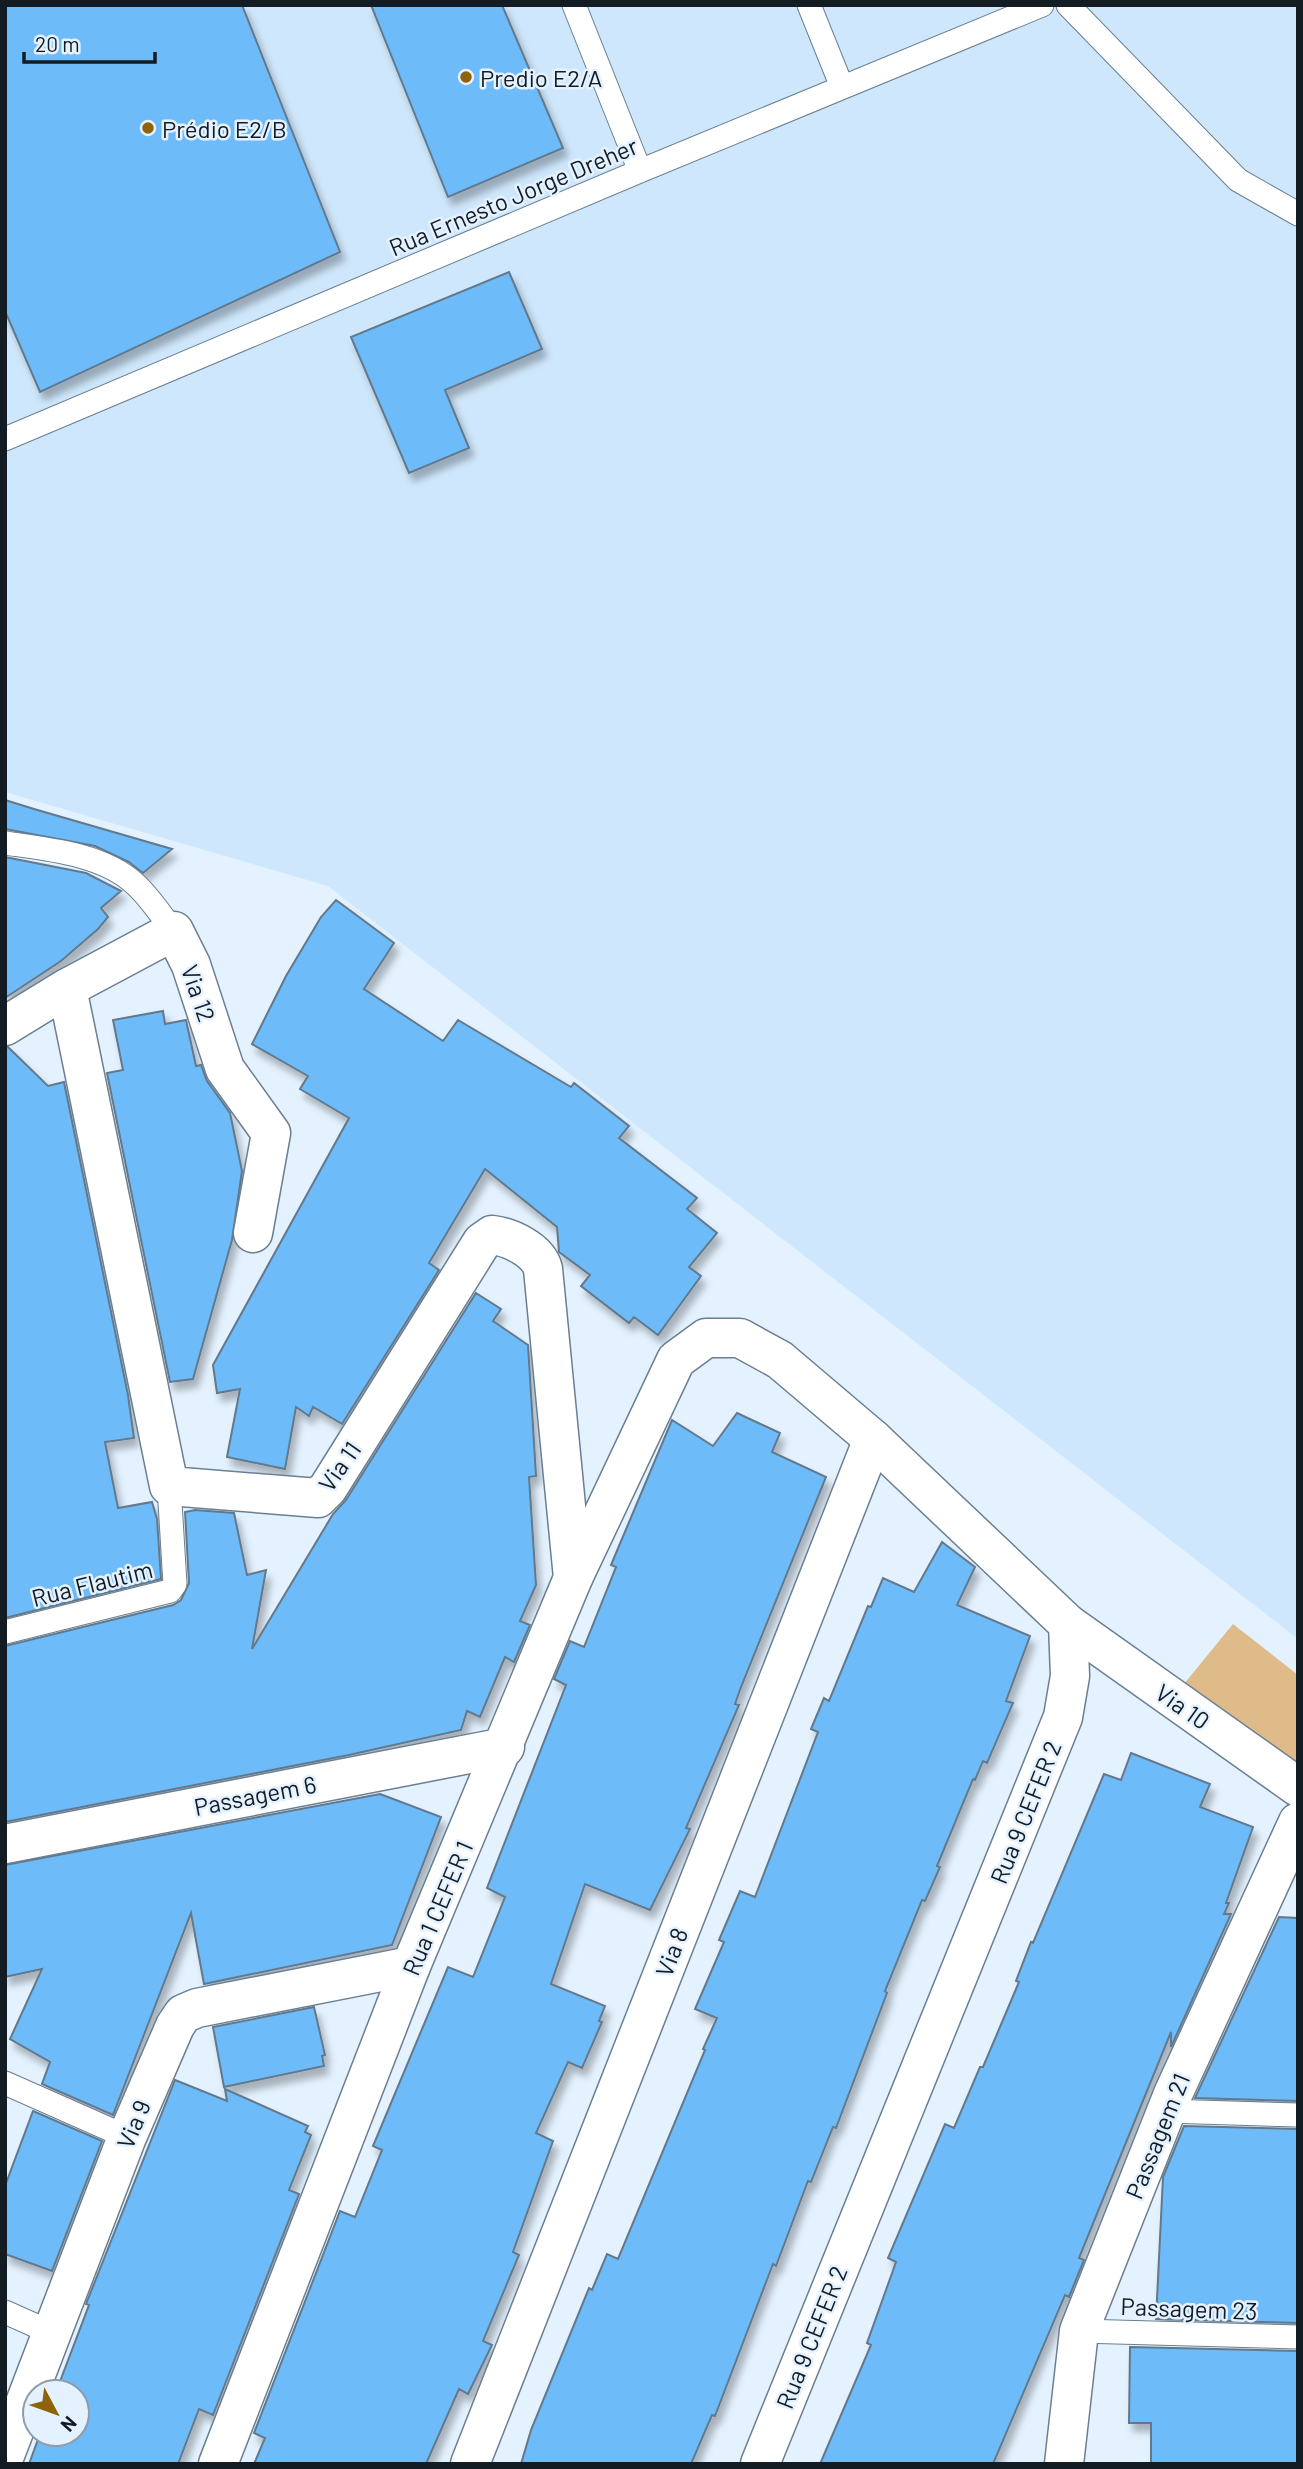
<svg xmlns="http://www.w3.org/2000/svg" width="1303" height="2469" viewBox="0 0 1303 2469" font-family="Barlow,sans-serif">
<style>
.built{fill:#cfe7fc}
.green{fill:#debb88}
.building{fill:#6dbbf9;stroke:#63798b;stroke-width:2;filter:url(#shadow)}
.lines{fill:none;stroke-linecap:round;stroke-linejoin:round}
.lane-casing{stroke:#697f92;stroke-width:25}
.street-casing{stroke:#697f92;stroke-width:41}
.secondary-casing{stroke:#697f92;stroke-width:41}
.lane{stroke:#fff;stroke-width:23}
.street{stroke:#fff;stroke-width:38}
.secondary{stroke:#fff;stroke-width:38}
.poi-dot{fill:#8f630a;stroke:#e4f2ff;stroke-width:2.5}
.labels{text-anchor:middle;dominant-baseline:central;stroke-width:5;stroke-linejoin:round;paint-order:stroke}
.poi-label{font-size:24px;fill:#131b23;stroke:#e4f2ff;text-anchor:start}
.street-label{font-size:24px;fill:#131b23;stroke:#e4f2ff}
</style>
<defs>
<filter id="shadow"><feDropShadow dx="4.5" dy="8" stdDeviation="3.5" flood-color="#0004"/></filter>
</defs>
<rect width="100%" height="100%" fill="#e4f2ff"/>
<path class="built" d="M5,5h1293v1634l-970,-753 -323,-94z"/>
<path class="green" d="M1233,1624l65,51v94l-119,-79z"/>
<path class="building" d="M5,5h237l98,247 -300,140 -35,-81z
M371,5h131l61,143 -115,49z
M509,272l33,77 -97,41 24,58 -60,25 -58,-136z
M5,800l29,9 138,40 -29,24 -14,-11 -34,-16 -90,-17z
M5,857l81,16 35,18 -20,17 7,9 -10,12 -37,32 -56,37z
M336,900l58,43 -30,46 79,52 15,-21 113,67 3,-4 55,43 -10,12 78,60 -10,11 30,24 -28,34 12,9 -43,59 -24,-18 -5,6 -48,-37 9,-11 -31,-23 -2,-25 -72,-58 -56,94 10,7 -97,154 -29,-17 -4,9 -13,-9 -11,62 -58,-12 13,-68 -23,4 -4,-28 136,-247 -49,-29 8,-13 -56,-32 34,-68 35,-59z
M163,1011l2,13 21,-4 10,46 5,-1 6,16 23,32 12,58 -10,69 -39,139 -23,3 -63,-309 16,-3 -10,-50z
M8,1047l40,39 16,-4 64,313 6,43 -29,4 13,66 34,-6 5,17 4,60 -156,39v-570z
M476,1293l25,16 -8,12 35,24 8,131 -7,1 7,108 -16,36 10,4 -16,37 -9,-5 -25,60 -13,-6 -6,19 -112,25 -344,67v-176l168,-41 8,-5 8,-17 -4,-71 10,-2 39,3 13,62 19,-5 -14,79 81,-135 13,-14z
M737,1413l43,20 -8,19 54,25 -85,210 -6,17 4,1 -53,123 4,1 -40,81 -65,-26 -34,100 54,22 -6,15 3,1 -20,46 -14,-6 -32,71 17,8 -40,111 6,3 -36,86 9,4 -24,49 -9,-5 -33,75h-172l11,-26 -11,-5 86,-222 15,6 27,-67 -9,-4 75,-179 25,10 32,-80 -18,-9 79,-203 -12,-6 16,-38 14,6 32,-80 -5,-2 61,-145 41,26z
M942,1542l33,25 -18,38 73,31 -24,65 7,2 -26,60 -4,-2 -8,19 -2,-1 -36,87 3,1 -15,34 -3,-1 -37,91 2,2 -51,135 -3,-1 -22,55 -3,-1 -32,85 -3,-2 -58,152 -3,-1 -21,49h-170l10,-34 58,-142 3,2 15,-36 11,5 87,-209 -2,-1 14,-31 -22,-9 29,-67 -5,-2 21,-49 15,6 63,-165 -7,-3 13,-31 5,3 39,-95 3,1 12,-29 31,14z
M1131,1753l79,31 -10,23 53,20 -27,76h3l-5,11h7l-60,133v-15l-92,226 5,2 -15,37 -4,-2 -72,169h-173l51,-119 -4,-2 29,-81 -8,-4 57,-134 9,4 26,-61h3l36,-85 -3,-1 15,-39 2,1 71,-169 17,6z
M380,1794l61,23 -49,128 -188,39 -13,-71 -78,202 -71,-31 8,-22 -40,-23 32,-70 -37,8v-112z
M1279,1917l19,1v183l-103,-3z
M314,2007l11,48 -3,1 2,10 -100,21 -11,-60z
M175,2080l52,21 -2,-12 83,37 -3,6 6,3 -22,55 10,4 -86,221 -14,-6 -21,55h-149l11,-30h37v-42h-21l33,-87 -3,-1z
M33,2111l69,30 -50,130 -47,-17v-68z
M1184,2126l114,3v194l-142,-4 7,-142z
M1130,2347l168,4v113h-147v-41h-22z"/>
<g class="lines">
<defs>
<path id="lane" d="M574,5l66,166
M809,5l33,82
M1068,5l170,175 60,34
M5,439l635,-268 402,-166
M5,843c42,6 98,11 130,41 15,13 26,32 39,47
M5,1632l165,-41 5,-7 -6,-98
M5,2083l122,54
M1165,2111l133,4
M5,2312l47,21
M1079,2331l219,6"/>
<path id="street" d="M67,988l102,498 149,12 10,-10 154,-246 10,-7c18,2 46,15 51,34l30,309
M5,1026l62,-38 107,-57 17,34 34,104 46,64 -18,100
M1068,1624l230,163
M5,1844l500,-97
M5,2455l122,-318 48,-111 8,-12 14,-6 214,-42
M470,2464l403,-1025
M1064,2464l15,-133 94,-237 125,-272"/>
<path id="secondary" d="M218,2464l193,-498 162,-388 103,-218 30,-22h34l40,22 93,79 195,185 2,52 -7,41 -303,747"/>
</defs>
<use href="#lane" class="lane-casing"/>
<use href="#street" class="street-casing"/>
<use href="#secondary" class="secondary-casing"/>
<use href="#lane" class="lane"/>
<use href="#street" class="street"/>
<use href="#secondary" class="secondary"/>
</g>
<g class="poi-dot">
<circle cx="466" cy="77" r="7"/>
<circle cx="148" cy="128" r="7"/>
</g>
<g class="labels">
<g class="poi-label">
<text x="480" y="77">Predio E2/A</text>
<text x="162" y="128">Prédio E2/B</text>
</g>
<g class="street-label">
<text transform="translate(513 196) rotate(-23)">Rua Ernesto Jorge Dreher</text>
<text transform="translate(199 993) rotate(71)">Via 12</text>
<text transform="translate(339 1466) rotate(-55)">Via 11</text>
<text transform="translate(92 1583) rotate(-14)">Rua Flautim</text>
<text transform="translate(1183 1706) rotate(35)">Via 10</text>
<text transform="translate(255 1795) rotate(-11)">Passagem 6</text>
<text transform="translate(1025 1812) rotate(-68)">Rua 9 CEFER 2</text>
<text transform="translate(437 1908) rotate(-67)">Rua 1 CEFER 1</text>
<text transform="translate(671 1952) rotate(-69)">Via 8</text>
<text transform="translate(133 2124) rotate(-67)">Via 9</text>
<text transform="translate(1157 2136) rotate(-68)">Passagem 21</text>
<text transform="translate(1189 2308) rotate(2)">Passagem 23</text>
<text transform="translate(811 2337) rotate(-68)">Rua 9 CEFER 2</text>
</g>
</g>
<rect width="1303" height="2469" fill="none" stroke="#131b23" stroke-width="14"/>
<g transform="translate(56 2413) rotate(131)"><circle r="33" fill="#e4f2ff" stroke="#909ca7" stroke-width="2"/>
<path d="M0-5L12 26L0 18L-12 26Z" fill="#8f630a"/>
<text y="-10" font-size="19" font-weight="bold" text-anchor="middle" fill="#131b23">N</text>
</g>
<path d="M24 52v10h131v-10" fill="none" stroke="#131b23" stroke-width="3.5"/>
<text x="35" y="52" font-size="21" fill="#131b23" stroke="#e4f2ff" stroke-width="5" paint-order="stroke">20 m</text>
</svg>
